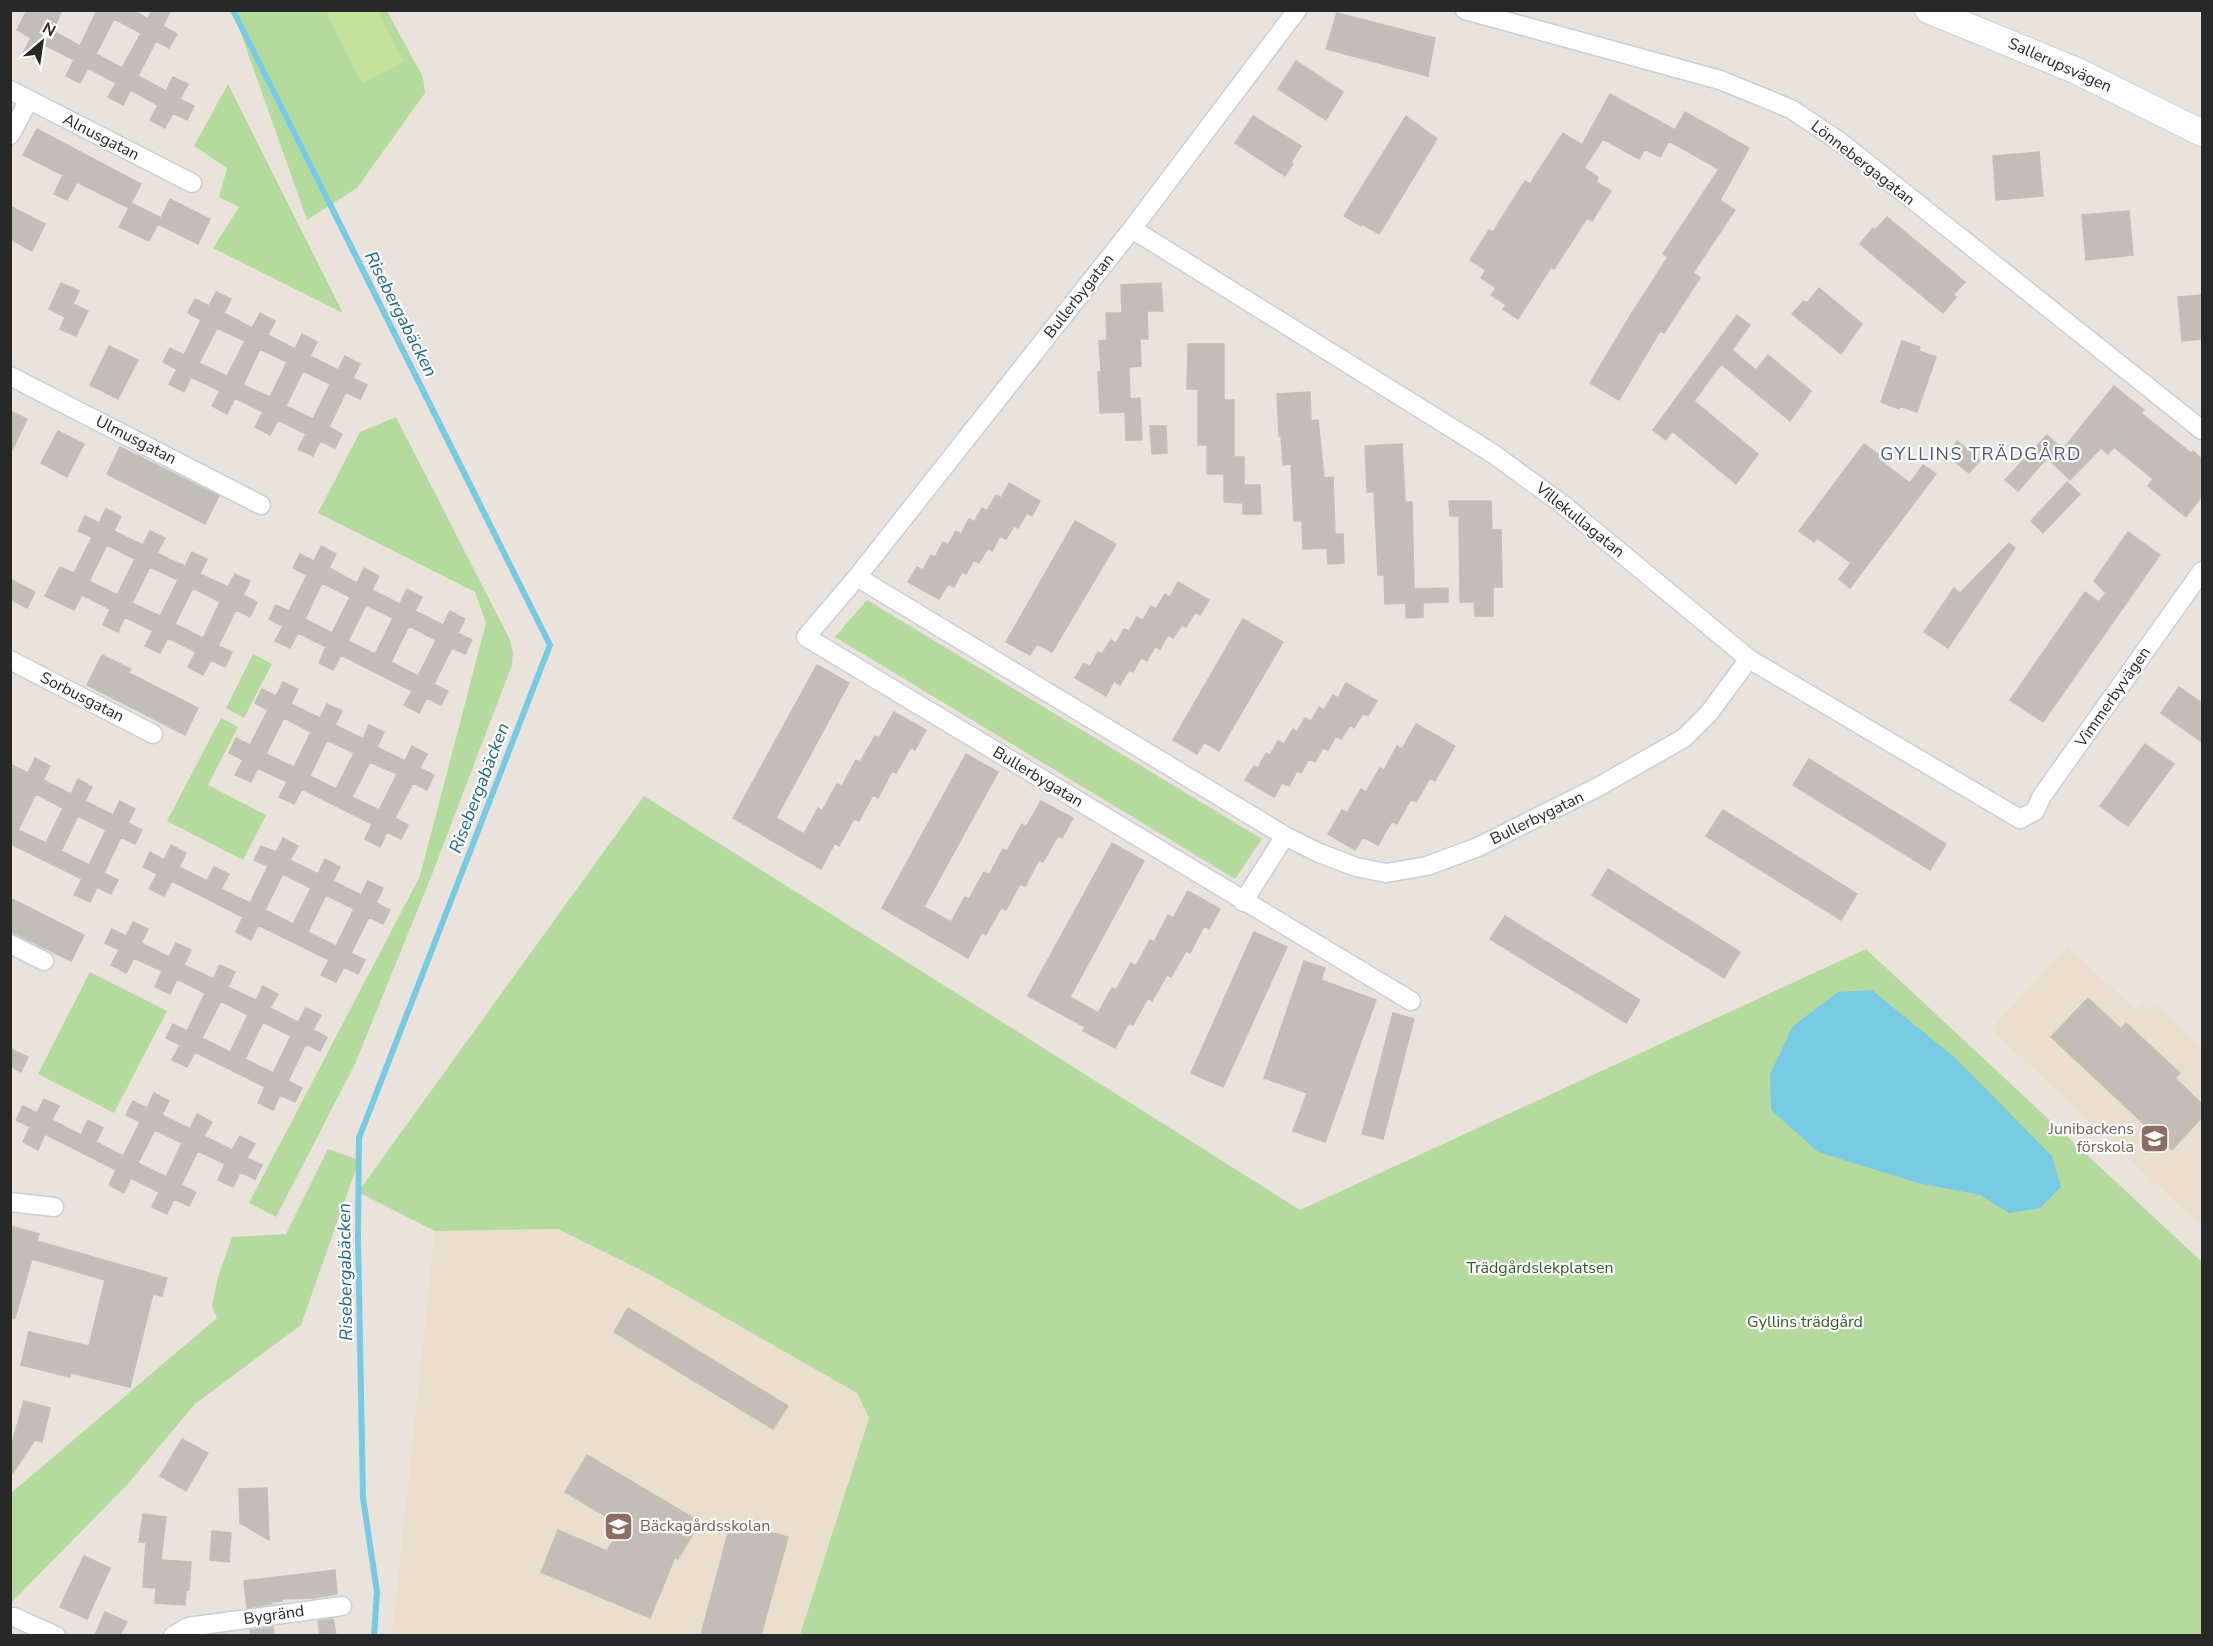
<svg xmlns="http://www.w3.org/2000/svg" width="2213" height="1646" viewBox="0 0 2213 1646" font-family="'Nunito Sans',sans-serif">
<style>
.education{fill:#eadfcc}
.green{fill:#b4db9d}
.pitch{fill:#c6e19a}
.water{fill:#78cae2}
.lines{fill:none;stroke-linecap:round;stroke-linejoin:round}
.stream{stroke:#78cae2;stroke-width:6}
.building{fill:#c2bdb7;stroke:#c4bfb6;stroke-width:1.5;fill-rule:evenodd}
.minor-casing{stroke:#cacdd9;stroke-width:21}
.secondary-casing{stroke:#cacdd9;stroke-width:28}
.minor{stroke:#fff;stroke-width:18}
.secondary{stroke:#fff;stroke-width:26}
.labels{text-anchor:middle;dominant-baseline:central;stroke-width:4.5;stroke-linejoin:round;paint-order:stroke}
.street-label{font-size:16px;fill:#282828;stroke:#fff}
.education-label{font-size:16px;fill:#785e54;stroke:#fff;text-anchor:end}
.park-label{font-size:16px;fill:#2f5d21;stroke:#fff}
.water-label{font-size:18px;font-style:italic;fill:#1a688b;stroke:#fff}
.neighbourhood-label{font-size:18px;letter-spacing:1.5px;fill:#4e5674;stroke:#fff}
</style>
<rect width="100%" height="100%" fill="#e9e3dc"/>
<path class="education" d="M2068,947l67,62 7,-6 8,7 6,-5 46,44v178l-211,-198z
M557,1229l92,45 208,119 12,24 -69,218 -408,1 43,-405z"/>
<path class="green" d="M233,11h154l36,66 2,16 -68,95 -50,32z
M228,84l115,229 -130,-65 26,-41 -20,-10 8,-29 -33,-22z
M396,417l114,223 3,12 -1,13 -81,212 -76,187 -79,153 -27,-14 171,-327 66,-253 -11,-31 -157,-79 42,-81z
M867,600l395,239 -27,40 -400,-242z
M253,654l19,10 -28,54 -18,-10z
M221,718l17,9 -30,58 58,30 -23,45 -76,-39z
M644,796l656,414 566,-261 336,313v373h-1402l69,-217 -12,-25 -208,-119 -91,-45 -123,2 -77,-39z
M90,972l77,39 -53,102 -76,-39z
M328,1149l31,11 -58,165 -106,79 -69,82 -115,117v-110l206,-175 -5,-12 6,-29 14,-40 54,-3z"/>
<path class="pitch" d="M326,11h52l26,51 -42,21z"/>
<path class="water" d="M1872,990l83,68 97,98 9,31 -21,21 -31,5 -29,-18 -62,-12 -100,-31 -47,-42 -1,-36 23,-48 45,-34z"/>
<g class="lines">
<path class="stream" d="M233,10l317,635 -191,493 -1,100 5,260 14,94 -3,44"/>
</g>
<path class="building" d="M27,10h35l-9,21 27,15 17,-36h36l15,9 4,-9h19l-8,16 14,8 -8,14 -13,-7 -18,35 28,15 7,-14 15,7 -8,15 14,7 -7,14 -14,-7 -8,15 -15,-8 8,-15 -13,-7 -14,-8 -8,15 -15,-8 8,-14 -28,-15 -8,15 -14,-7 8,-16 -29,-15 -7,16 -15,-8 8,-15 -14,-8zM114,19l27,14 -19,35 -26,-14z
M1337,13l98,25 -7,38 -102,-27z
M1296,61l47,31 -17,28 -48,-31z
M1610,94l65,36 10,-18 64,36 -29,52 15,10 -42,63 7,5 -36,55 -4,-2 -41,69 -29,-17 42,-70 36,-56 -5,-3 56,-85 -50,-28 -9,16 -15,-8 -6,10 -36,-20 -19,29 14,9 -2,5 15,9 -19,30 -5,-3 -33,51 -3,-2 -33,52 -15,-10 3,-4 -15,-10 5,-7 -15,-10 5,-8 -16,-10 19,-30 4,2 32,-51 5,3 33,-51 19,12z
M1253,116l48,30 -10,16 2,2 -8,12 -50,-33z
M1406,116l31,23 -58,95 -17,-10 -1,2 -17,-10z
M37,129l104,55 -10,19 30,15 9,-19 40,20 -12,25 -40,-20 -9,17 -30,-14 10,-19 -52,-26 -10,18 -13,-6 9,-19 -40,-20z
M2039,152l4,44 -47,4 -3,-44z
M10,206l35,18 -13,27 -22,-12z
M2129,211l4,44 -47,5 -4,-45z
M1887,217l78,65 -12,13 3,2 -13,16 -83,-69 13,-16 2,2z
M61,283l18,8 -6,13 15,7 -12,25 -16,-7 5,-12 -16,-8z
M1161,283l2,28h-16l1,28h-8l1,27 -12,1 1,32 10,-1 2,42h-16l-1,-28 -25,1 -2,-41h3l-2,-31 8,-1 -1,-27h16l-1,-28z
M1819,288l43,36 -21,30 -49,-40 12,-13 3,2z
M216,292l15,7 -7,14 28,15 8,-15 15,8 -7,14 27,14 7,-15 15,8 -7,14 28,14 7,-14 15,8 -7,14 14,7 -7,14 -14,-7 -17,35 13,7 -7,14 -15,-7 -7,15 -15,-7 8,-15 -28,-14 -8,15 -15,-8 8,-15 -28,-14 -8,16 -15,-8 8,-15 -14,-7 -15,-7 -7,15 -15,-8 8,-15 -14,-7 7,-14 14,7 17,-35 -13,-7 7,-14 14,7zM217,328l28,13 -18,35 -28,-13zM260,349l27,13 -17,35 -27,-12zM303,371l27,13 -17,35 -27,-13z
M2202,295v44l-20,2 -4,-44z
M1737,315l13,10 -18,25 24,20 12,-15 43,36 -21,30 -69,-57 -27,37 64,53 -22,30 -64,-53 -6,9 -13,-10z
M1902,341l18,6 -1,4 17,6 -19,55 -17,-6 -1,3 -18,-7z
M1188,344h36v56h10v57h10v28h16l1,29h-18v-11l-19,-1v-28h-17v-29h-9v-56h-11z
M109,346l29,14 -20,39 -28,-14z
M2114,386l30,24 -3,3 50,40 2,-2 9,8v37l-16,21 -38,-31 5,-7 -39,-32 -6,7 -7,-6 -31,32 -23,-22 -29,33 -13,-11 42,-45 16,14z
M1310,392l1,29 7,-1 6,58 9,-1 2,57h8l1,29 -16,1 -1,-16 -24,1 -1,-28h-8l-3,-57 -8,1 -2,-29h-2l-2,-42z
M10,411l17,8 -17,35z
M1150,426h16l1,27 -15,1z
M58,431l26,13 -17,33 -26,-14z
M1957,441l23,19 -11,13 -23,-18z
M1402,444l3,58h7l2,87 34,-1v14l-25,1v14l-17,1v-15l-21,1 -1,-29h-6l-4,-83h-7l-2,-46z
M1864,444l15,11 -2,3 33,25 13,-18 13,9 -86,114 -11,-9 12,-16 -34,-25 -3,4 -15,-11z
M120,447l99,49 -14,28 -98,-50z
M2067,482l13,12 -37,39 -12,-12z
M1009,483l31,18 -8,15 -5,-3 -9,15 -4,-2 -8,13 -6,-3 -8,15 -4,-3 -9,15 -5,-3 -8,14 -4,-2 -8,15 -6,-3 -9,15 -31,-17 9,-15 6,3 8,-15 4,2 8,-15 5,3 8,-14 5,3 8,-15 5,3 8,-14 5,3 9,-16 5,3z
M1449,501h42l1,29h9l1,57h-9v29h-18l-1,-14h-14l-1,-86h-9z
M106,509l15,7 -7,15 14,7 15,7 7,-14 15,7 -8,15 14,7 14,6 7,-14 15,7 -7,15 15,7 13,6 7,-13 15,7 -7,14 14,7 -7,15 -14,-7 -18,36 14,6 -7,15 -14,-7 -8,15 -15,-8 8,-15 -28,-14 -8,15 -15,-7 8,-15 -28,-14 -7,15 -15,-7 7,-16 -28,-14 -8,15 -29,-14 15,-29 14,6 18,-36 -14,-6 7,-15 14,7zM107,545l28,14 -18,36 -28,-14zM150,567l28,13 -18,36 -28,-13zM193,588l27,14 -17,36 -28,-14z
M1075,521l41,23 -64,108 -15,-8 -7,11 -24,-13z
M2128,532l32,23 -117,167 -33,-22 75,-108 14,10 7,-9 -12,-12z
M2009,543l6,5 -67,100 -24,-16 30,-44 6,5z
M321,546l15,8 -7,14 28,15 7,-15 15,8 -7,14 28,14 7,-15 15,8 -7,14 28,14 7,-14 15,8 -7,14 14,7 -7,14 -13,-6 -18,36 14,7 -7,14 -14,-7 -8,15 -15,-8 8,-14 -71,-36 -8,15 -14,-7 7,-16 -28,-14 -8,15 -15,-7 8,-15 -14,-7 7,-14 13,6 18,-36 -14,-7 7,-14 14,7zM322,583l28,14 -18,36 -27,-14zM366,605l27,13 -18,36 -27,-13zM409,626l27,14 -18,36 -27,-14z
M10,579l25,13 -8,16 -17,-9z
M1178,582l31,18 -9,15 -5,-3 -9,15 -4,-2 -9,13 -5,-3 -8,14 -5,-2 -8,14 -6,-3 -8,14 -4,-2 -9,15 -6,-4 -8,15 -31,-18 9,-15 6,4 8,-15 4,2 9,-14 5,3 8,-14 5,2 8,-14 6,3 8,-14 5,3 9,-15 5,3z
M1243,619l40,23 -64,109 -15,-9 -7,12 -24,-14z
M102,655l29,14 -2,4 69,35 -13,27 -98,-50z
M817,665l32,18 -73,135 28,16 14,-26 4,3 15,-27 5,2 14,-26 4,2 15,-26 4,2 15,-26 32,18 -11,20 -4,-3 -15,26 -4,-2 -14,27 -5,-3 -14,26 -5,-2 -15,27 -4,-3 -14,26 -88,-51z
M283,682l15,7 -7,15 29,14 7,-14 15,7 -7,14 28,14 6,-14 15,7 -7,15 28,14 7,-15 15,8 -7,14 14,7 -7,15 -14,-7 -18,35 13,7 -7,14 -14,-7 -7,15 -15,-8 7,-15 -70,-35 -8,15 -15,-7 8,-15 -15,-7 -14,-7 -7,14 -16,-7 8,-15 -14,-7 7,-15 14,7 18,-35 -13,-7 7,-14 14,7zM284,718l27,14 -17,35 -28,-13zM327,740l27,13 -18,36 -26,-13zM370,762l27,12 -18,36 -27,-13z
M1346,683l31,18 -9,15 -5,-3 -9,15 -4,-3 -9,14 -5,-3 -8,14 -5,-2 -8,14 -6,-3 -8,14 -4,-2 -8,15 -7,-3 -8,14 -29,-17 9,-14 4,2 8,-15 4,2 8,-14 6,3 9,-15 4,3 8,-14 6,3 8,-14 5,3 9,-15 5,3z
M2179,687l23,16v39l-41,-29z
M1416,724l39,22 -20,35 -5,-3 -14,24 -5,-3 -14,25 -5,-3 -14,24 -15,-8 -8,13 -27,-16 14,-24 5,3 14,-24 5,3 14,-24 4,2 13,-24 5,3z
M2145,744l29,20 -46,62 -28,-20z
M966,754l32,18 -74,135 27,15 14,-25 4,2 15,-27 5,3 14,-26 4,2 15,-27 4,3 15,-26 32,17 -11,20 -4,-2 -15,26 -4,-2 -14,26 -5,-2 -14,26 -5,-2 -15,27 -4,-3 -14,26 -86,-50z
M35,758l15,8 -7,14 28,14 7,-15 14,8 -7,14 28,14 7,-14 15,8 -7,14 14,7 -7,14 -14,-7 -17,36 14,7 -7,14 -14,-7 -7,15 -16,-7 8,-16 -71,-35 -1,2v-82l18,9zM36,794l27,14 -17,35 -28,-13zM78,816l28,14 -17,35 -28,-14z
M1809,759l137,85 -16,26 -137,-85z
M1723,810l134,84 -16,26 -135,-84z
M283,838l15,8 -8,14 28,14 7,-15 15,8 -7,14 28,14 7,-14 15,7 -7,15 14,7 -7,14 -14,-7 -18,36 14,7 -7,14 -14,-7 -8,15 -15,-7 8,-15 -71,-35 -7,15 -15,-8 7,-15 -71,-36 -8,15 -15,-7 8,-15 -14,-7 7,-15 14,8 7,-15 15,8 -7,14 28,14 7,-14 15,7 -8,15 29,14 18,-37 -14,-6 7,-14 15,6zM283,874l28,14 -18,36 -28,-14zM326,895l28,14 -18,37 -28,-14z
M1112,843l32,18 -74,136 28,16 14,-25 4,2 15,-27 5,3 14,-26 4,2 14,-27 5,3 15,-27 32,18 -11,20 -5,-3 -14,27 -4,-2 -15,26 -4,-2 -15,26 -4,-3 -15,27 -4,-2 -14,25 -32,-17 2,-4 -57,-31z
M1608,869l132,83 -16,26 -132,-83z
M10,898l74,37 -13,26 -61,-30z
M1505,916l135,84 -14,23 -136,-84z
M133,922l15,7 -7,14 28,14 7,-14 15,7 -7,15 15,7 14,7 7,-14 15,7 -7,15 28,13 7,-14 15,8 -8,14 28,14 8,-14 15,7 -8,15 14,7 -7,14 -14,-7 -18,37 14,7 -7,14 -15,-7 -7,15 -15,-7 7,-16 -70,-35 -8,15 -15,-7 8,-15 -14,-7 7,-14 14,7 18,-38 -28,-14 -7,15 -15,-7 7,-16 -28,-13 -8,15 -15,-8 8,-15 -14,-7 7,-14 14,7zM221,1001l27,14 -18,37 -28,-14zM263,1022l28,14 -18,37 -28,-14z
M1254,932l33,15 -64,140 -32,-14z
M1304,961l21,7 -4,12 55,20 -51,142 -32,-11 14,-38 -43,-15z
M2088,998l33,31 5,-6 54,50 -5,5 27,26v13l-30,33 -121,-113z
M1393,1013l21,6 -31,120 -21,-5z
M10,1049l18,8 -7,15 -11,-6z
M154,1093l15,8 -7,14 28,14 7,-15 15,8 -8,14 28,14 8,-14 15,8 -8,14 15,7 -7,14 -15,-7 -7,15 -15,-7 7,-16 -27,-13 -17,34 15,7 -7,14 -15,-7 -7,15 -15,-7 7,-15 -28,-14 -7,15 -15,-8 7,-15 -71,-36 -7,16 -15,-8 7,-15 -14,-7 7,-14 14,7 7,-14 15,7 -7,14 29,15 7,-15 15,8 -7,14 27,14 17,-34 -14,-7 7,-14 14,7zM155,1130l27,13 -16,34 -28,-14z
M10,1226l29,8 -2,7 130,37 -5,18 -9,-2 -23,93 -59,-14 -1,4 -49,-12 8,-33 60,14 16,-66 -73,-21 -17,59h-5z
M628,1308l160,98 -15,23 -159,-97z
M24,1401l26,7 -8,34 -7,-2 -25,37v-27z
M182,1439l26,14 -22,38 -26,-15z
M587,1455l113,67 -22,37 -3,-2 -25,61 -109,-46 17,-42 49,21 15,-25 -57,-34z
M267,1488l2,52 -29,-17 -1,-34z
M143,1514l23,3 -5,43 30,2 -2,28h-3l-1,15 -30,-2 1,-15 -13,-1 3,-45h-7z
M731,1522l57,15 -27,98h-60z
M212,1531l19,2 -2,29 -19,-2z
M84,1556l26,12 -23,51 -27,-12z
M335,1570l2,24 -23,4 -33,1 1,2 -11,1v2l-24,4 -3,-27z
M105,1612l22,10 -7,13h-25z
M333,1619l3,16h-16l-2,-14z
M273,1627l1,8h-23l-1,-5z"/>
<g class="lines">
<defs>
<path id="minor" d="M1297,10l-165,219 -275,348 428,259 34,17 37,14 30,6 41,-7 51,-19 120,-60 86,-49 25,-25 40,-54
M1465,10l255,70 71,29 48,32 363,289
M10,90l182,93
M10,135l19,-35
M1132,229l360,224 70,51 187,155 271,160 15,-8 7,-15 160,-225
M10,376l251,129
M857,577l-51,60 605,364
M10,660l143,74
M1243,902l42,-66
M10,944l34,17
M10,1202l44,5
M14,1617l42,19
M173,1636l15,-9 154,-21"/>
<path id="secondary" d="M1928,10l149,61 125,62"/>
</defs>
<use href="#minor" class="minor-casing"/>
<use href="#secondary" class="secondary-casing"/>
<use href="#minor" class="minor"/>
<use href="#secondary" class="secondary"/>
</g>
<defs>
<symbol id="school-square" viewBox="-11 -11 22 22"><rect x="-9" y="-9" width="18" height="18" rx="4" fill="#8d6e63" stroke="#fff"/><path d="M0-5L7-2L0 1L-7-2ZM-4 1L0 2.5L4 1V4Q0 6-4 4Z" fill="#fff"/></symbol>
</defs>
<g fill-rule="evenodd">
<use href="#school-square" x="2138" y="1122" width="33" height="33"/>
<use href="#school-square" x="602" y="1510" width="33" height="33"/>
</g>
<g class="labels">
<g class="street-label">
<text transform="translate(2060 65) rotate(24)">Sallerupsvägen</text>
<text transform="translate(101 137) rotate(27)">Alnusgatan</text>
<text transform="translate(1863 163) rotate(38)">Lönnebergagatan</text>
<text transform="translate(1079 296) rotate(-52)">Bullerbygatan</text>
<text transform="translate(136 440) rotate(27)">Ulmusgatan</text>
<text transform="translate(1580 520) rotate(39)">Villekullagatan</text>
<text transform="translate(82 697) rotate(27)">Sorbusgatan</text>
<text transform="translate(2113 697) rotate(-55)">Vimmerbyvägen</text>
<text transform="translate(1038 777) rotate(31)">Bullerbygatan</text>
<text transform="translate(1537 818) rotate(-26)">Bullerbygatan</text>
<text transform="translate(274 1615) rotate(-8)">Bygränd</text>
</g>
<g class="education-label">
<text x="2134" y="1129">Junibackens<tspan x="2134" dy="18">förskola</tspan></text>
<text x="640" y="1526" text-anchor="start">Bäckagårdsskolan</text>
</g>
<g class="park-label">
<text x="1540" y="1268">Trädgårdslekplatsen</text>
<text x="1805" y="1322">Gyllins trädgård</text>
</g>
<g class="water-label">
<text transform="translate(401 314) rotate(63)">Risebergabäcken</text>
<text transform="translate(479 788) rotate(-69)">Risebergabäcken</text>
<text transform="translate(345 1272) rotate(-91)">Risebergabäcken</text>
</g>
<g class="neighbourhood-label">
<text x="1981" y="454">GYLLINS TRÄDGÅRD</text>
</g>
</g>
<rect width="2213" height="1646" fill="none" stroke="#282828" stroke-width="24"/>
<g transform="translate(42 42) rotate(29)" stroke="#ffffff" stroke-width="4.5" paint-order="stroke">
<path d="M0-4.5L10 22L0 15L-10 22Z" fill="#282828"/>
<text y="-9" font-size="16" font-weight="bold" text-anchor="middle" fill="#282828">N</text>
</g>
</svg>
